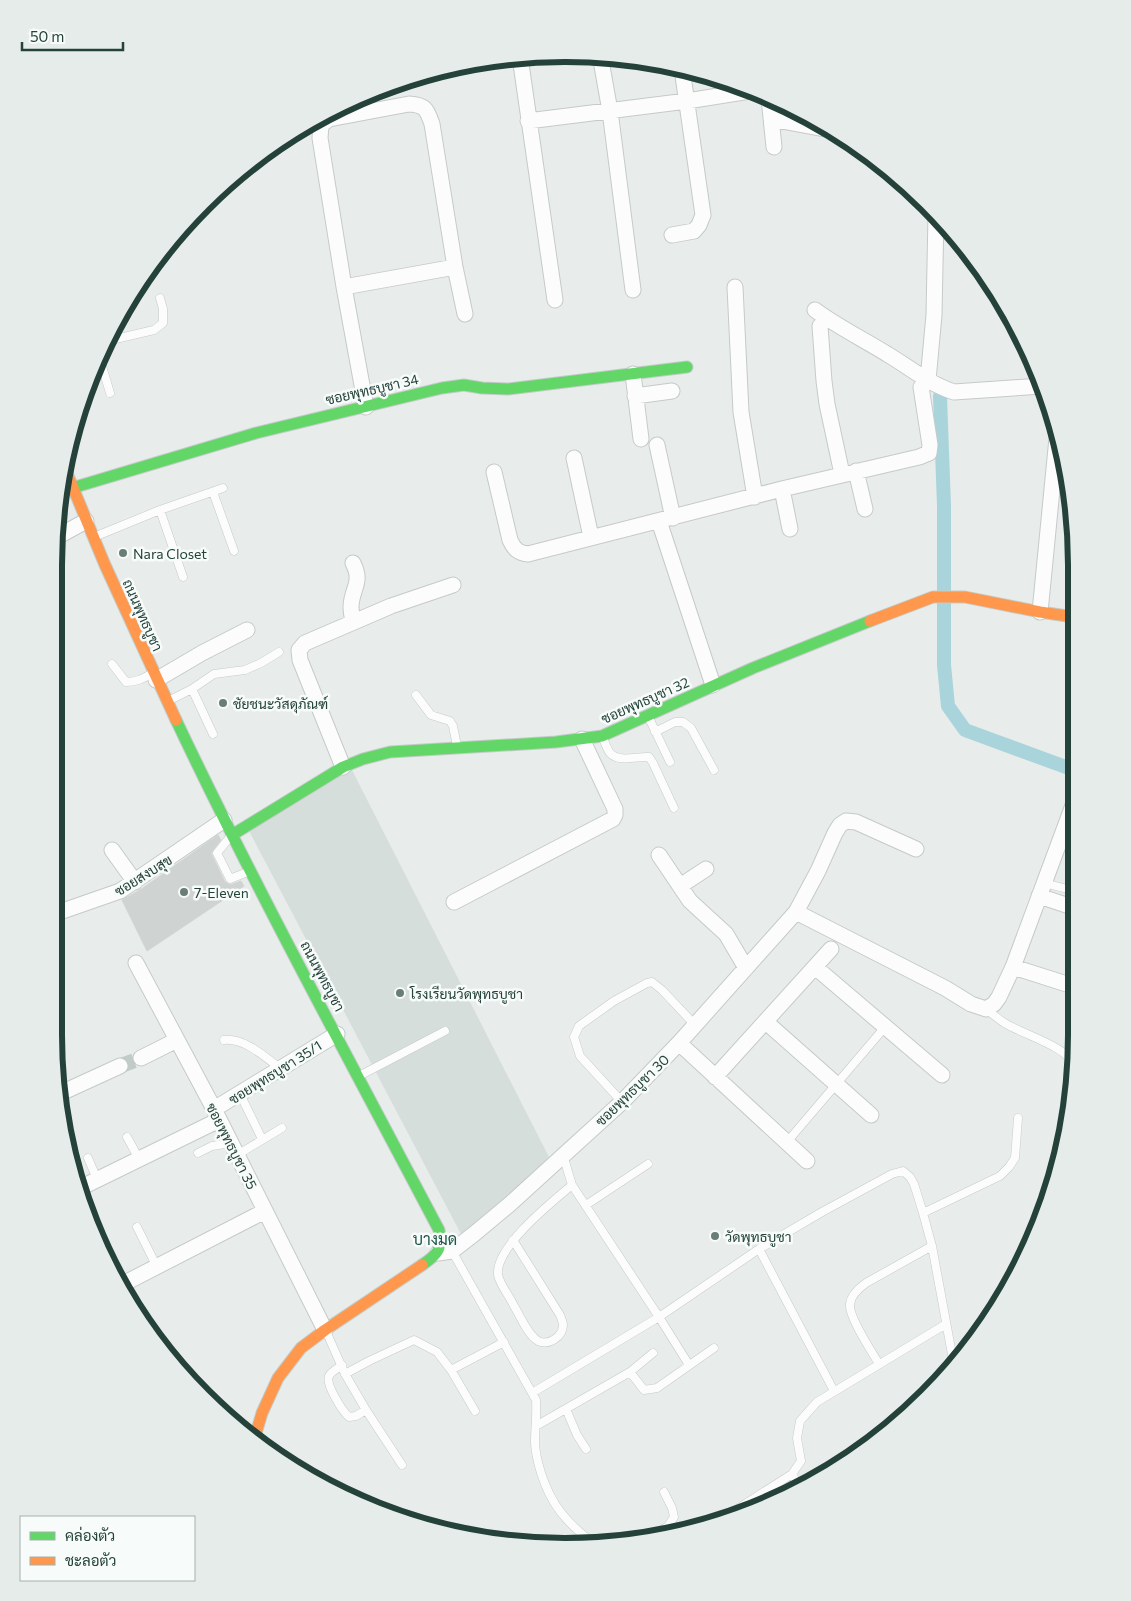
<svg xmlns="http://www.w3.org/2000/svg" width="1131" height="1601" viewBox="0 0 1131 1601" font-family="Commissioner,Sarabun,sans-serif">
<style>
.built{fill:#d6dedb}
.lines{fill:none;stroke-linecap:round;stroke-linejoin:round}
.canal{stroke:#a9d4db;stroke-width:14}
.building{fill:#cfd4d2;stroke:#d1d6d4}
.street-tunnel{stroke:#c1cbc8;stroke-width:15;stroke-dasharray:15 8;stroke-linecap:butt}
.lane-casing{stroke:#c5cac8;stroke-width:9}
.street-casing{stroke:#c5cac8;stroke-width:17}
.fast-casing{stroke:#c3cbc8;stroke-width:13}
.slow-casing{stroke:#c3cbc8;stroke-width:13}
.lane{stroke:#fcfcfc;stroke-width:8}
.street{stroke:#fcfcfc;stroke-width:15}
.fast{stroke:#63d668;stroke-width:11}
.slow{stroke:#ff974d;stroke-width:11}
.poi-dot{fill:#697e78;stroke:#f7fbf9;stroke-width:2}
.labels{text-anchor:middle;dominant-baseline:central;stroke-width:5;stroke-linejoin:round;paint-order:stroke}
.street-label{font-size:14px;fill:#24423a;stroke:#f7fbf9}
.poi-label{font-size:14px;fill:#24423a;stroke:#f7fbf9;text-anchor:start}
.quarter-label{font-size:16px;fill:#1f5548;stroke:#f7fbf9}
.rim{fill:none;stroke:#24423a;stroke-width:6}
</style>
<rect width="100%" height="100%" fill="#e8edeb"/>
<path class="built" d="M351,768l198,389 -44,43 -43,36 -214,-407z"/>
<g class="lines">
<path class="canal" d="M940,396l4,110v159l4,41 17,24 109,40"/>
</g>
<path class="building" d="M218,835l3,5 -10,13 14,29 5,3 11,-4 3,5 -97,65 -25,-51 18,-10z"/>
<g class="lines">
<path class="street-tunnel" d="M120,1066l21,-8"/>
<defs>
<path id="lane" d="M107,341l47,-11 9,-7v-14l-3,-11
M99,356l11,37
M213,492l21,59
M160,510l23,67
M94,537l66,-27 63,-22
M112,664l14,18c10,0 16,-3 25,-8
M192,689l21,45
M416,695l15,20 19,6 3,5 4,20
M168,701l24,-12 22,-15 31,-4 16,-7 18,-11
M648,716l22,46
M655,732l20,-10h8l8,6 23,42
M603,738c2,5 4,11 7,15 9,10 28,3 39,4l4,6 21,45
M230,837l-13,16 13,26 20,-8
M1044,883l31,8
M986,1009c7,5 14,12 22,16 20,11 58,22 68,41
M224,1040c21,-2 41,17 57,29
M359,1076l86,-45
M240,1094l22,45
M622,1102l-42,-46 -6,-19 5,-11 35,-25 33,-18 5,-1 10,8 33,35
M127,1137l12,22
M787,1142l98,-115
M198,1153l14,-7 19,-3
M237,1155l45,-27
M563,1155l9,30 87,132 30,48
M88,1158l9,21
M586,1205l62,-41
M923,1213l77,-37 9,-9 6,-9 3,-40
M137,1227l20,40
M513,1240l47,75c1,3 3,7 3,10 0,12 -15,21 -25,16 -11,-7 -17,-24 -24,-35 -4,-9 -14,-21 -16,-31 -3,-28 54,-73 74,-90
M759,1249l75,142
M452,1251l84,149c1,14 -1,28 -1,42 0,11 3,21 6,31 10,32 26,50 52,70
M326,1331l19,43 24,-13 45,-21 23,12 14,18 53,-28
M879,1364c-7,-12 -31,-48 -29,-60 1,-9 9,-16 16,-21l66,-37
M342,1365c-4,3 -11,7 -13,11 -4,8 14,36 20,41l7,-1 10,-6
M451,1370l24,41
M630,1372l14,18 13,-2 57,-40
M345,1374l21,36 36,55
M532,1393l127,-76 100,-68 63,-37 70,-38 11,-3 7,6 4,7 9,29 9,33 22,119
M566,1409l11,26 9,14
M536,1426l94,-54 23,-19
M792,1474l8,15
M731,1517l3,-6 58,-37 9,-13 -4,-23 3,-17 17,-19 129,-78
M646,1540l22,-14 6,-9 -2,-9 -8,-16"/>
<path id="street" d="M600,55l10,56 23,179
M520,57l35,243
M769,98l5,49
M771,119l59,11
M528,121l159,-20 63,-10
M672,235l22,-4 5,-6 4,-10 -21,-146
M344,287l111,-20
M735,287l6,125 14,85
M815,310c23,17 48,29 72,44 22,13 42,30 67,38l88,-6
M820,326l4,55 3,23 15,70
M633,374l8,65
M928,380l6,-65 2,-100
M635,396l37,-5
M366,407l-22,-120 -24,-149 1,-13 8,-6 80,-15c17,1 18,6 23,20l23,143 10,47
M657,445l16,73
M574,458l17,79
M856,471l9,38
M494,472l16,68c4,9 8,13 18,14l254,-65 137,-32 10,-4 1,-8 -9,-58
M782,489l8,40
M659,521l54,164
M57,537l29,-16
M1040,612l18,-184
M353,622c-1,-5 -2,-11 -2,-16 1,-19 12,-23 2,-43
M156,680l46,-27 45,-23
M343,767l-43,-107 -1,-10 6,-7 86,-37 62,-21
M916,849l-60,-27 -10,-1 -6,4 -5,8 -17,38 -22,41 149,76 26,16 15,5 8,-5 5,-7 14,-30 62,-167
M112,850l23,32
M659,855l31,46 36,33 20,34
M680,886l26,-17
M1039,896l36,12
M454,902l159,-83 2,-4v-6l-33,-70
M54,914l66,-23 104,-71
M136,963l78,146 111,221
M815,967l127,108
M1013,967l63,20
M766,1022l105,93
M679,1043l128,118
M141,1058l36,-18
M715,1077l116,-128
M61,1093l59,-27
M214,1109l123,-75
M78,1189l141,-69
M438,1253l14,-2 22,-17 36,-30 112,-102 57,-59 117,-131
M121,1285l144,-74
M123,1285l19,37"/>
<path id="fast" d="M72,488l184,-55 186,-45 22,-3 18,3 26,1 179,-22
M176,720c82,173 174,341 263,510 4,19 -2,25 -17,35
M232,835l111,-68 20,-8 27,-7 166,-10 46,-6 151,-68 117,-47"/>
<path id="slow" d="M64,466l41,99 71,155
M870,621l63,-24h32l75,15 34,5
M254,1440l8,-27 16,-35 23,-30 24,-18 97,-65"/>
</defs>
<use href="#lane" class="lane-casing"/>
<use href="#street" class="street-casing"/>
<use href="#fast" class="fast-casing"/>
<use href="#slow" class="slow-casing"/>
<use href="#lane" class="lane"/>
<use href="#street" class="street"/>
<use href="#fast" class="fast"/>
<use href="#slow" class="slow"/>
</g>
<g class="poi-dot">
<circle cx="123" cy="553" r="5"/>
<circle cx="223" cy="703" r="5"/>
<circle cx="184" cy="892" r="5"/>
<circle cx="400" cy="993" r="5"/>
<circle cx="715" cy="1236" r="5"/>
</g>
<g class="labels">
<g class="street-label">
<text transform="translate(372 389) rotate(-13)">ซอยพุทธบูชา 34</text>
<text transform="translate(143 615) rotate(66)">ถนนพุทธบูชา</text>
<text transform="translate(645 700) rotate(-24)">ซอยพุทธบูชา 32</text>
<text transform="translate(143 875) rotate(-32)">ซอยสงบสุข</text>
<text transform="translate(323 976) rotate(62)">ถนนพุทธบูชา</text>
<text transform="translate(275 1072) rotate(-32)">ซอยพุทธบูชา 35/1</text>
<text transform="translate(632 1090) rotate(-44)">ซอยพุทธบูชา 30</text>
<text transform="translate(232 1146) rotate(63)">ซอยพุทธบูชา 35</text>
</g>
<g class="poi-label">
<text x="133" y="553">Nara Closet</text>
<text x="233" y="703">ชัยชนะวัสดุภัณฑ์</text>
<text x="194" y="892">7-Eleven</text>
<text x="410" y="993">โรงเรียนวัดพุทธบูชา</text>
<text x="725" y="1236">วัดพุทธบูชา</text>
</g>
<g class="quarter-label">
<text x="435" y="1238">บางมด</text>
</g>
</g>
<path d="M0 0H1131V1601H0ZM565 62H565A503 503 0 0 1 1068 565V1035A503 503 0 0 1 565 1538H565A503 503 0 0 1 62 1035V565A503 503 0 0 1 565 62Z" fill="#e6ecea" fill-rule="evenodd"/>
<path class="rim" d="M565 62H565A503 503 0 0 1 1068 565V1035A503 503 0 0 1 565 1538H565A503 503 0 0 1 62 1035V565A503 503 0 0 1 565 62Z"/>
<rect x="20" y="1516" width="175" height="65" fill="#f7fbf9" stroke="#a3b1ad"/>
<rect x="30" y="1532" width="25" height="8" fill="#63d668" stroke="#a3b1ad"/>
<text x="65" y="1541" font-size="15" fill="#24423a">คล่องตัว</text>
<rect x="30" y="1557" width="25" height="8" fill="#ff974d" stroke="#a3b1ad"/>
<text x="65" y="1566" font-size="15" fill="#24423a">ชะลอตัว</text>
<path d="M22 42v8h101v-8" fill="none" stroke="#24423a" stroke-width="2.5"/>
<text x="30" y="42" font-size="15" fill="#24423a" stroke="#f7fbf9" stroke-width="4" paint-order="stroke">50 m</text>
</svg>
